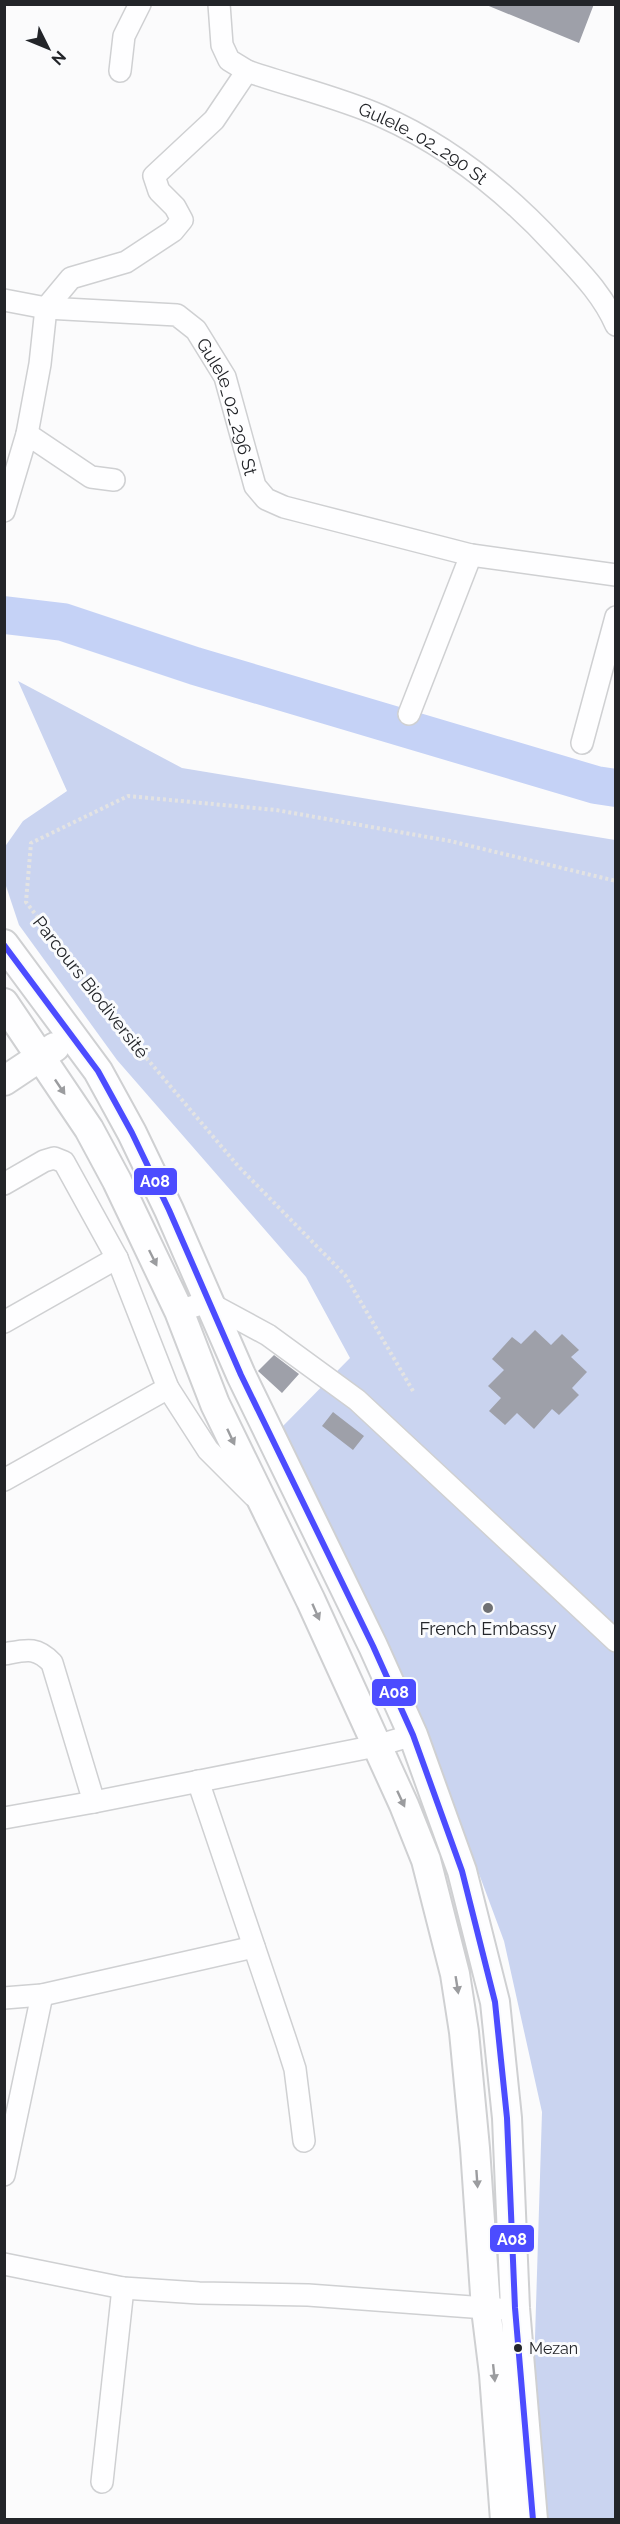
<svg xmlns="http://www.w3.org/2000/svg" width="620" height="2524" viewBox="0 0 620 2524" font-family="Raleway,sans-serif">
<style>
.forest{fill:#cad4f0}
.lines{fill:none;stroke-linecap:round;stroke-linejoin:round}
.river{stroke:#c5d2f6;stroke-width:38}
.building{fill:#9ea0a9}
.street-casing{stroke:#cfd0d2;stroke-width:24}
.secondary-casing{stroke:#cfd0d2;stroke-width:32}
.path{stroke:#e3e3e3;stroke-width:4;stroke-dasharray:3 3;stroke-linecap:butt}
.street{stroke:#fefeff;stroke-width:21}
.secondary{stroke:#fefeff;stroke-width:28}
.bus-1-casing{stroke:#fafbfd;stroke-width:10}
.bus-1{stroke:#4c4cff;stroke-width:6}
.oneway{fill:#9b9c9f}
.poi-dot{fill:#6f7073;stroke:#fafbfd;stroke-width:2}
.bus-dot{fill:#232529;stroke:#fafbfd;stroke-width:2}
.labels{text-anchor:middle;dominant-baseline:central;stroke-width:6;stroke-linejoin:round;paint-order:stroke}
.bus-label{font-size:16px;fill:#232529;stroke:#fafbfd;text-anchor:start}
.street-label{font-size:18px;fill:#232529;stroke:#fafbfd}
.poi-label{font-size:18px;fill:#232529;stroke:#fafbfd}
.line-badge{stroke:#fafbfd;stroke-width:2}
.badge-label{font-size:16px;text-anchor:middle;font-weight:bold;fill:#fff}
</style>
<rect width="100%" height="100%" fill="#fbfbfc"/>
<path class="forest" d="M18,681l164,87 433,72v1679h-73l-8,-149 8,-258 -38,-171 -64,-172 -158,-342 68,-69 -44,-81 -189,-217 -98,-135 -14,-42 -1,-35 19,-27 44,-30z"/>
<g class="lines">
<path class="river" d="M4,615l59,7 132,44 401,119 20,3"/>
</g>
<path class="building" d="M484,4h110l-15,39z
M535,1330l16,15 11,-11 17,16 -8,7 16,15 -15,16 7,7 -20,20 -7,-6 -18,20 -17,-16 -12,12 -16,-14 12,-13 -13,-12 16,-16 -12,-11 20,-22 9,7z
M274,1355l25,19 -17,19 -24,-22z
M333,1412l31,24 -11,14 -31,-24z"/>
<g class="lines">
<defs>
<g id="street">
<path id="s1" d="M219,4l3,41 7,15 18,11c43,15 94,27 134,45 68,30 125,76 175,130 23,25 46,47 60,79"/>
<path d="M120,71l4,-35 16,-32"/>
<path id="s2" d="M4,300l42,8 131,7 19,15 29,47 30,109 11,13 18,8 187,48 145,20"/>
<path d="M46,308l25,-30 55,-16 47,-31 9,-11 -7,-13 -16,-16 -5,-15 60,-56 33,-49"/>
<path d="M27,434l64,43 23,3"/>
<path d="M4,511l23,-77 13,-70 6,-56"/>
<path d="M409,714l62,-159"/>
<path d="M582,743l34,-126"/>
<path d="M4,1184l40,-23 10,-3 10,4 53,96 51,130 40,62 46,46"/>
<path d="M179,1311l28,-9 61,33 89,65 259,241"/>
<path d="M4,1322l113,-64"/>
<path d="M4,1480l164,-92"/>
<path d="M4,1654c22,-4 32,-8 48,9l42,139"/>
<path d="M198,1781l89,263 8,25 9,72"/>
<path d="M4,1818l90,-16 282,-56 37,-11"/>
<path d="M4,1998l38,-3 212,-48"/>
<path d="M4,2175l38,-180"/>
<path d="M4,2264l119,24 76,5 109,2 191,14"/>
<path d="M102,2482l21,-194"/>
</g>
<path id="secondary" d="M4,944l94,127 34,62 37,77 72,165 132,271 40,89 49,136 33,131 12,116 8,190 18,212
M4,1003l85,126 28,52 62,130 36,93 96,197 93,204 22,55 29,114 9,58 11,116 11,161 8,65 11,146
M4,1081l51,-34"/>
</defs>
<use href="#street" class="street-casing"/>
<use href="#secondary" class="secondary-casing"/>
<path class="path" d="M413,1391l-68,-116 -107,-109 -106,-125 -106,-139 5,-59 97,-47 148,14 174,31 166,40"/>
<use href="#street" class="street"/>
<use href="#secondary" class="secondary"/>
<defs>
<path id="bus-1" d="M4,945l94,126 34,62 37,77 72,165 132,271 40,89 49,136 33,131 12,116 8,190 18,212"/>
</defs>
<use href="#bus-1" class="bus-1-casing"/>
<use href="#bus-1" class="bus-1"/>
</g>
<defs><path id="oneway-solid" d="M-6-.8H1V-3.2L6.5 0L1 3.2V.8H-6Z" transform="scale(1.5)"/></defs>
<g class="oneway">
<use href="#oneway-solid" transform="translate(60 1087) rotate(56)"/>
<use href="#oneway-solid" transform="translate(153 1258) rotate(64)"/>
<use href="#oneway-solid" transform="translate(231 1437) rotate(65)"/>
<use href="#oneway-solid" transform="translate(316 1612) rotate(66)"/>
<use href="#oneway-solid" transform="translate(401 1799) rotate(65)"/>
<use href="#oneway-solid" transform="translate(457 1985) rotate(81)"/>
<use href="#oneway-solid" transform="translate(477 2179) rotate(86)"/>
<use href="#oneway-solid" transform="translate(494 2373) rotate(84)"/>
</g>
<circle class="poi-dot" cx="488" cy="1608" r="6"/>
<circle class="bus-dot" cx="518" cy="2348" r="5"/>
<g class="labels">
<g class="bus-label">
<text x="529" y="2348">Mezan</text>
</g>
<g class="street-label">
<text stroke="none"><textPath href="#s1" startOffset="270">Gulele_02_290 St</textPath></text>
<text stroke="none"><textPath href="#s2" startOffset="282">Gulele_02_296 St</textPath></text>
<text transform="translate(91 987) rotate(52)">Parcours Biodiversité</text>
</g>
<g class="poi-label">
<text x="488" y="1628">French Embassy</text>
</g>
</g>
<g class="line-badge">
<rect x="133" y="1167" width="45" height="29" rx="6" fill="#4c4cff"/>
<rect x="371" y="1678" width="46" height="29" rx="6" fill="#4c4cff"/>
<rect x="489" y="2224" width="46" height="29" rx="6" fill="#4c4cff"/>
</g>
<g class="badge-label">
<text x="155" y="1187">A08</text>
<text x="394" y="1698">A08</text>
<text x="512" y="2245">A08</text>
</g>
<rect width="620" height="2524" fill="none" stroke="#232529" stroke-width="12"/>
<g transform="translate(48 48) rotate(133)" stroke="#fafbfd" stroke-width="4.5" paint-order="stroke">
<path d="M0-4.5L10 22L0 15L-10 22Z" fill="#232529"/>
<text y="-9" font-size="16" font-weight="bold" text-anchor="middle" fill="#232529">N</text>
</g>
</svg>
